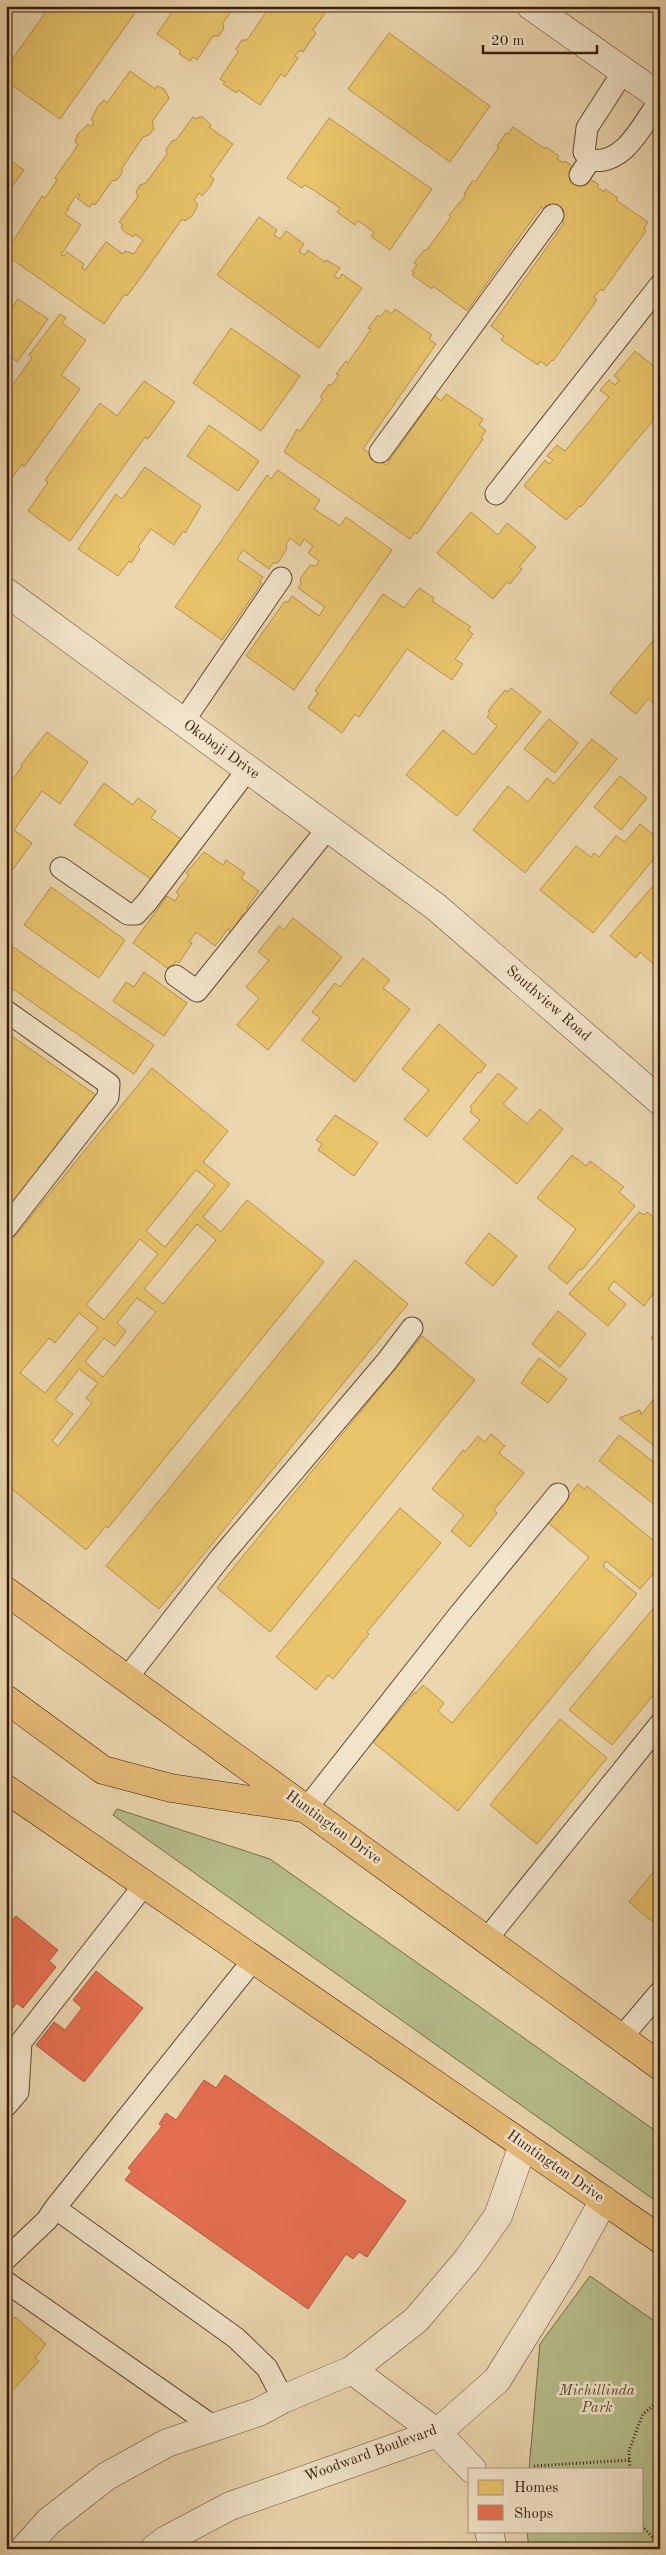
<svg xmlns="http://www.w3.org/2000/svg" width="666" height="2555" viewBox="0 0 666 2555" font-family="'Old Standard TT',serif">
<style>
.green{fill:#b6be8b;stroke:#766c4b}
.homes{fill:#e9c46a;stroke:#b4914e;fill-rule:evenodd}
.shops{fill:#e76f51;stroke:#b2563c}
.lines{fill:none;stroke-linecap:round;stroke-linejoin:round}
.lane-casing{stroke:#644a34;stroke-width:23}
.street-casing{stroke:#644a34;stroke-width:29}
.secondary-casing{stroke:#371b0b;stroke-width:29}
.primary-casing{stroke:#371b0b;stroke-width:29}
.path{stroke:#371b0b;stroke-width:3;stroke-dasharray:1 2.5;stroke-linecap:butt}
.lane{stroke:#f2e4ca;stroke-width:21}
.street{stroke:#f2e4ca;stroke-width:28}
.secondary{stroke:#f2e4ca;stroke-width:28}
.primary{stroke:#e6bb77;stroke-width:28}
.labels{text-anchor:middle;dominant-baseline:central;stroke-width:5;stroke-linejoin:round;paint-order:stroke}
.street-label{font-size:15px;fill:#371b0b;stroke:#f2e4ca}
.park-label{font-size:15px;font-style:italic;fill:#5d4c31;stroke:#f2e4ca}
</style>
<rect width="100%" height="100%" fill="#ebd6ae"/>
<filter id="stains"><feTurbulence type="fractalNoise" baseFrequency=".004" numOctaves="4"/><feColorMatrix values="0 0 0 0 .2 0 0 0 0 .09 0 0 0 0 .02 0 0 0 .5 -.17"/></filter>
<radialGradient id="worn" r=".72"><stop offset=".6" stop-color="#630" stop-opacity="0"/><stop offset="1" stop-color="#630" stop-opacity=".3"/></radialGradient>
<path class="green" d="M117,1809l153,50 390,275v70l-547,-389z
M590,2276l70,49v224h-131l-2,-18h115v-62h-113l11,-125z"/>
<path class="homes" d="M50,6h90l-80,113 -54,-38v-13z
M176,6h59l-12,17 1,5 -5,8h-6l-16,24 -4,-3 -3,4 -11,-7 2,-3 -24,-17z
M267,6h63l-17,24 3,3 -13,19 -3,-2 -5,6 3,2 -13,19 -4,-3 -21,31 -22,-15 -2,3 -13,-9 2,-2 -5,-3 18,-27 -2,-3 6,-9h5l21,-31z
M389,33l101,73 -40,56 -102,-73z
M130,71l25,18 2,-3 7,3 5,9 -17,24 2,7 -5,6 -6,2 -21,31v5l-5,7 -5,1 -17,24 -3,-2 -2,4 -4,-2 -9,-7 3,-3 -2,-2 -11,16h2l-4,5 16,11 -20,30 3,1 3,-4 17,12 -2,4 3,2 21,-28 17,12 2,-3 9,3 9,-14 -8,-6 -1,3 -8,-4 -5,-5 2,-3 -4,-3 19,-25 -2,-5 4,-7 6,-2 21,-29 -1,-5 6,-8 4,-1 17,-23 4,2 2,-2h4l8,8 -2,2 24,17 -23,32 4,3 -4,8 -8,9 -3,-3 -5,7 3,3v4l-5,9 -7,5 -3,-2 -38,54 -17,23 -2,-2 -21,30 -98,-69v-3l36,-56 3,2 12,-18 -2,-2 23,-33 -3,-3 3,-8 10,-10 2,3 4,-5 -3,-2 7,-14 6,-6 3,3z
M329,118l103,71 -42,61 -19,-14 3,-4 -16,-11 -3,4 -18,-13 3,-4 -25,-17 -10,-6 -3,3 -15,-10z
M513,127l32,22 1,-2 13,9 -2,3 7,4 1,-2 34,24 -2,2 7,5 1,-3 13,9 -2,2 32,22 -4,7 2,2 -43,60 -2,-2 -7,8 3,3 -44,61 -1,-1 -5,6 -7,-5 -2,4 -37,-25 3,-4 -13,-10 73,-103 -23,-16 -74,104 -34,-25 -1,3 -20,-14 2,-2 -2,-2 5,-6 -3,-2 10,-13 2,1 25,-34 -2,-2 17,-20 -2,-1 9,-14 2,2 24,-35 -2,-1 9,-13 2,1z
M6,157l18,13 -18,25z
M259,217l18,13 -3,5 6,4 6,-8 18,13 -5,8 6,3 3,-5 17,12 1,-2 14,8 -6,8 5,3 3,-5 20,14 -43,60 -102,-73z
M18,299l30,20 -31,43 -11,-8v-51l6,4z
M395,309l37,26 -3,4 7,5 -73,105 23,16 49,-69 6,5 5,-7 37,25 -4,6 7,5 -5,8 2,1 -66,95 -2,-2 -5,7 -126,-87 13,-23 3,2 23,-32 -3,-2 9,-13 2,2 8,-11 -3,-1 10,-13 2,2 23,-34 -3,-1 10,-13 2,2 6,-7 6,4z
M60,314l6,4 -4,5 24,17 -25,35 19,14 -56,78 -2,-3 -16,22v-92l26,-36 -3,-3z
M231,328l69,48 -39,55 -68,-48z
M635,351l25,20v41l-79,95 -1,-1 -14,14 -42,-34 21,-26 4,4 4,-4 -6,-4 10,-11 8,6 44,-54 -9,-7 9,-10 6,5 4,-5 -5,-4z
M144,381l31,21 -27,37 -3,-2 -75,104 -42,-30 20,-29 -3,-2 55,-77 17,13z
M209,425l50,36 -21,30 -51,-35z
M145,467l56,39 -16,27 -2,-2 -9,14 -23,-16 -13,18 2,2 -9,14 -2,-2 -11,15 -40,-27 38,-55 6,5z
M278,470l42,30 -6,9 26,17 6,-9 46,33 -98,140 -48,-34 39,-55 2,2 5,-7 27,20 6,-9 -27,-19 3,-4 -1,-5 10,-14 6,1 3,-5 -11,-8 5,-7 -9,-7 -4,7 -10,-8 -4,7 1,3 -9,15h-5l-4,6 -26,-19 -6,9 26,18 -4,5 3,1 -40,57 -47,-33 92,-132 4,4z
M471,512l27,23 9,-12 29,24 -17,20 3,2 -12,15 -3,-2 -14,17 -56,-46z
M419,588l15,10 -2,3 39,26 -3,3 5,4 -18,25 8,5 -11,16 -45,-31 -48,68 -4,-3 -13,19 -34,-25 10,-15 -3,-2 68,-97 21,14z
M660,632v76l-12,-9 -12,15 -26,-21z
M511,688l30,24 -84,104 -51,-41 37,-45 31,25 23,-29 -10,-9 3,-4 -2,-2 17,-21 3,2z
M549,719l29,24 -23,30 -31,-24z
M47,732l41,30 -28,42 -18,-13 -28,39 18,13 -26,36v-105l7,5 9,-13 -1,-1z
M592,739l25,20 -92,114 -52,-43 35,-44 20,16 19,-24 7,6z
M620,776l27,22 -26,32 -27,-23z
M104,783l29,22 5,-7 18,13 -5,7 30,21 -29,41 -78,-55z
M640,824l20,16v11l-67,82 -53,-43 36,-44 15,11 3,-4 5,4 17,-21 9,6z
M204,852l19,13 3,-5 19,13 -4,5 18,13 -12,17 3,2 -4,6 -3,-2 -12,18 -3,-3 -13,17 -19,-14 -7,10 3,1 -13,20 -3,-2 -6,9 -37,-27 34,-47 8,5 4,-6 -3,-3 13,-17 -3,-2z
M660,878v90l-1,1 -19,-17 -4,6 -26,-22z
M51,887l74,53 -26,38 -75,-53z
M293,918l49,39 -74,93 -31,-25 22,-27 -13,-11 23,-27 -11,-8 21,-26 5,4z
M6,942l148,103 -20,29 -128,-90z
M363,958l27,22 -7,8 27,21 -55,73 -53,-42 18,-22 -8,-6 23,-29 5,4z
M144,972l43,31 -23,33 -51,-35 13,-19 8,5z
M439,1024l47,41 -6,8 -2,-1 -51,65 -23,-18 25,-29 -27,-21z
M6,1032l90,63 -90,119v-115l7,-10 -7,-4z
M152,1068l76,63 -25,31 27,22 -27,33 18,15 26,-32 77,62 -216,266 -2,-2 -20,24 -80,-66v-237zM196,1170l19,15 -50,62 -19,-16zM197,1224l19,16 -53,64 -19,-15zM140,1239l18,15 -54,66 -18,-15zM137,1298l19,14 -53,65 -18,-15 19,-24 11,8 11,-15 -9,-8zM79,1313l19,15 -53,65 -25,-20 29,-35 6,5zM79,1369l19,14 -12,15 6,5 -34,43 -6,-5 21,-27 -18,-14z
M498,1073l19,15 -14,16 24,20 13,-15 23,20 -46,55 -54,-45 17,-19 -10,-8 2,-3 -2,-2z
M335,1115l43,28 -24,33 -36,-26 4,-6 -6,-4z
M572,1155l14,11 4,-5 34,26 -5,5 16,14 -53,64 -2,-1 -13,15 -19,-16 28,-39 -39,-31z
M639,1212l5,3 3,-3 13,10v73l-5,-4 -11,15 -30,-25 -6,8 18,15 -18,22 -39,-32z
M489,1233l28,23 -24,30 -28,-23z
M355,1260l53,44 -249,305 -53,-43z
M558,1311l28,23 -26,33 -28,-23z
M660,1327v18l-9,-7z
M422,1336l53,44 -205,252 -53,-44z
M539,1358l28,21 -19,24 -27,-20z
M660,1391v53l-3,4 -38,-30 21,-8 1,5z
M491,1434l14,12 -6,7 25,20 -30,37 3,3 -27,34 -19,-16 13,-16 -32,-26 31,-39 2,2 13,-16 7,6z
M619,1435l41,32v42l-61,-48z
M578,1484l6,5 3,-3 73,60v20l-20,23 -34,-28 -3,5 34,28 -179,217 -85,-69 42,-50 1,1 7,-8 21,18 -6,8 14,12 137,-166 -42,-35z
M400,1508l41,35 -74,89 2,2 -36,45 -5,-4 -12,15 -40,-33z
M657,1604l3,3v80l-48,58 -43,-35z
M560,1719l47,39 -70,86 -47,-39z
M660,1864v64l-31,-26z
M15,2317l31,27 -11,14 4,3 -28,31 -5,-4v-61z"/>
<path class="shops" d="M16,1916l42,34 -9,11 7,6 -33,41 -6,-5 -11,13v-89z
M96,1971l47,37 -59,74 -48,-37 18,-23 11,8 17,-22 -9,-8z
M225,2075l181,126 -39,56 -8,-5 -6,7 -7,-5 -38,55 -183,-129 7,-9 -4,-3 34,-42 -3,-2 7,-11 10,7 28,-40 12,8z"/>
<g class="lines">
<defs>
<path id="lane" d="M623,72l-36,56 -3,24 6,8c35,6 53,-37 70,-60
M580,175l10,-15
M380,452l173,-237
M496,494l164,-209
M183,722l98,-144
M61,868l67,46h8l11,-12 101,-133
M176,976l21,15 131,-163
M6,1011l103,73 -1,13 -102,131
M127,1678l94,-121 166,-196 25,-33
M306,1809l152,-193 100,-122
M486,1940l174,-216
M254,1959l-199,249 181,130 31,30 16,31
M621,2038l39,-46
M6,2106l12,-14 3,-50 124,-158
M6,2259l41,-39 8,-12
M6,2282l208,145"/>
<path id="street" d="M6,592l430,315 224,194
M352,2370l85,63 35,36
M489,2531l4,18
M24,2549l25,-28 58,-45 60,-33 92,-31 24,-13 69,-29 64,-50 51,-60 31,-44 25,-71
M154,2549l12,-9 64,-34 207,-73 60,-53 70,-113 37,-67"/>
<path id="secondary" d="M531,6l129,91"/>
<path id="primary" d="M6,1591l654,475
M6,1699l97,71 68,18 131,20
M6,1789l654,450"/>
</defs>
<use href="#lane" class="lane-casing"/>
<use href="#street" class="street-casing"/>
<use href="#secondary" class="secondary-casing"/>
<use href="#primary" class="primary-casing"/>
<path class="path" d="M534,2466l96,-6
M630,2469l-1,-19 14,-36 17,-14
M642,2526l18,19"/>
<use href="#lane" class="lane"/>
<use href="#street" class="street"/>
<use href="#secondary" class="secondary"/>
<use href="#primary" class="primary"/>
</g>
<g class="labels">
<g class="street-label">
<text transform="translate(221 750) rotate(36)">Okoboji Drive</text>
<text transform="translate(548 1004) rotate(41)">Southview Road</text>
<text transform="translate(333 1828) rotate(36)">Huntington Drive</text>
<text transform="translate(555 2167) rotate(35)">Huntington Drive</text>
<text transform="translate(371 2454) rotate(-20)">Woodward Boulevard</text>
</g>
<g class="park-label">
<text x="597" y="2391">Michillinda<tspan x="597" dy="17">Park</tspan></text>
</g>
</g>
<rect width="666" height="2555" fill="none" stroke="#ebd6ae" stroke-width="25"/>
<rect x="8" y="8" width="651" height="2540" fill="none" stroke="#371b0b" stroke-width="2.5"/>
<rect x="12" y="12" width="641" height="2530" fill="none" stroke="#371b0b"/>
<rect x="468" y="2468" width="175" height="65" fill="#f2e4ca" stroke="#a7947e"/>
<rect x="478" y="2480" width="25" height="15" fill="#e9c46a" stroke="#a7947e"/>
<text x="514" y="2492" font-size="15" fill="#371b0b">Homes</text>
<rect x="478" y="2505" width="25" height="15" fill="#e76f51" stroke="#a7947e"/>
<text x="514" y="2518" font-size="15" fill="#371b0b">Shops</text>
<path d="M483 45v8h114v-8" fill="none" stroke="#371b0b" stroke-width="2.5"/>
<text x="491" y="45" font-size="15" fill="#371b0b" stroke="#f2e4ca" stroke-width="4" paint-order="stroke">20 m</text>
<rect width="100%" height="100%" filter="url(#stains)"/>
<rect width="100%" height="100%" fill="url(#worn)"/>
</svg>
